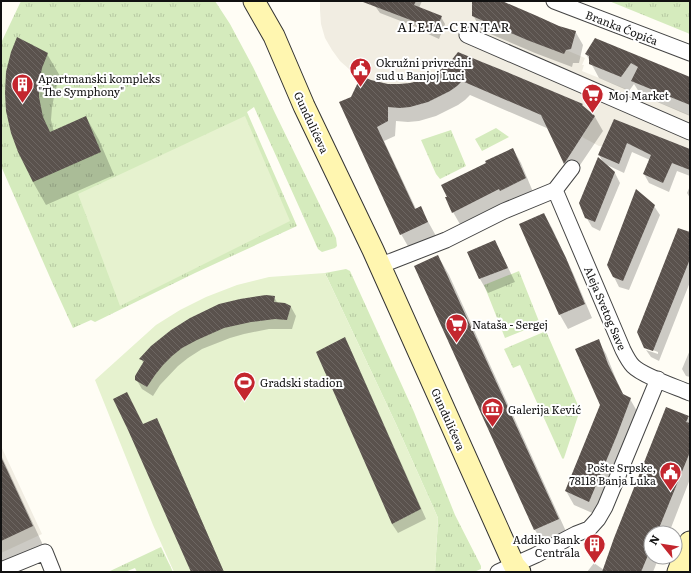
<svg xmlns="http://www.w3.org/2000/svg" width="691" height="573" viewBox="0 0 691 573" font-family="Literata,serif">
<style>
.grass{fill:url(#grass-tufts)}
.pitch{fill:#e6f2cf}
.plaza{fill:#f1ede2}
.shadow{fill:#0003}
.building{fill:url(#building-back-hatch)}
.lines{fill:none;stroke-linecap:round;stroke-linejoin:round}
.street-casing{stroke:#444;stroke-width:17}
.secondary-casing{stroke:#333;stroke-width:23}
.street{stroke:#fff;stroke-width:15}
.secondary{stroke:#fff6b0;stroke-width:21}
.labels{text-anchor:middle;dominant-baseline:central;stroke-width:4;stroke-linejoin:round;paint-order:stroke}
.street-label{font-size:11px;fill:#111;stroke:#fff}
.poi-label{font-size:11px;fill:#111;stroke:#fff;text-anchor:start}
.quarter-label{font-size:13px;letter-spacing:1px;fill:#111;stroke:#fff}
</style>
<defs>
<pattern id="grass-tufts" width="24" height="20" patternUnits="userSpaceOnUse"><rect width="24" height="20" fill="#d5ebbd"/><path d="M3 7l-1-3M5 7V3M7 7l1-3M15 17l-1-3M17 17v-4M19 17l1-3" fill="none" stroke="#b6c8a1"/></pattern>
<pattern id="building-back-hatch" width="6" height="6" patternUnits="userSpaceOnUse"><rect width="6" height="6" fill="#5a524d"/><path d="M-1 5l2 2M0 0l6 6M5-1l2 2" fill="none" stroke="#6d6662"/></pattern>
</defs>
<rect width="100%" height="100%" fill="#fffdf5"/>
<path class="grass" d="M21,1h194l15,23 23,43 21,44 62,127 1,8 -2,2 -13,4 -4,-3 -64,-142 -7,5 50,114 -102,47 -100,49 -4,-2 -18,8 -21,-46 -51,-116v-123z
M609,1h81v33z
M496,128l13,9 -27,14 -7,-12z
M451,130l15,36 -26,13 -4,-5 -15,-34z
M346,269l4,2 64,141 41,103 26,51v3l-7,3h-39l3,-54 -42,-94 -71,-151z
M519,271l21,53 -35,14 -21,-53z
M546,331l34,79 -16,48 -1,1 -1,-1 -42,-93 -7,3 -9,-19z
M161,547l12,25h-36l-2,-4 -10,4h-17z"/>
<path class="pitch" d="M245,116l45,105 -170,85 -42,-112z
M325,273l71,151 42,94 -3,54h-261l-21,-47 -58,-145 61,-55 24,-15 26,-13 31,-12 32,-8z"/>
<path class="plaza" d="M320,1h57l44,23v2l14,6 7,-16 -29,-9 3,-6h56v15l55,24 39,10 19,8 -3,7h2l-2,6 108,44v34l-76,-30 -12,27h-3l-17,-9 13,-21 -5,-4h-10l3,-8 -81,-34 -20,-8 -24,-10 -8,10 -8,6 -17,11 -15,4 -11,1h-11l-17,-4 -22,-11 -9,-8 -8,-11 -7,-12 -4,-14 -1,-14z
M1,446l41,88 -41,19z"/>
<path class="shadow" d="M378,1h44l-3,7 22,9 4,7 -6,15 -13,-6 -2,-3 -44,-17 -5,-7z
M472,1h31v1l56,25 16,4 8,14 -4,18h-6l-1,4 -37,-14 -54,-23 -8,-15z
M596,40l94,38v38l-49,-21 -7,-11 -5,7 -30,-13 -13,-24z
M47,54l13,22 -5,16 -3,15 -1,13 3,12 32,-15 13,23 15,35 -68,30 -13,-23 -14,-30 -7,-20z
M435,75l147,30 2,3 11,9 8,14 -31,46 -7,-14 -16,-34 -79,-34 -5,5 -7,5 -22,11 -17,5 -11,1 -12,-1 -1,15 -11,5 32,68 4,-2 16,29 -27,12 -8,-14 -39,-84 26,-65 22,-1 15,-4z
M615,120l75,30v26l-13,-5 -8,21 -20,-9 -5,-9 6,-14 -18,-8 -8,21 -17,-8 8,8 5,10 -20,48 -8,-4 -6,-10 18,-53 -5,-9z
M513,149l8,14 12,29 -72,34 -8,-14 35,-49z
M690,186v12l-3,-5z
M654,206l6,9 -31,75 -10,-3 -5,-10z
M544,214l8,14 21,45 19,45 -24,11 -8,-14 -40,-91z
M690,233v49l-31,79 -8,-4 -5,-7 12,4v-2l-13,-5z
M494,241l8,14 13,27 -27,11 -8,-14 -12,-26z
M438,256l11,19 120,263 -23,10 -11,-18 -120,-263z
M274,297l4,7 13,3 5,9 -4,13h-23l-25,5 -14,4 -28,11 -14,9 -10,8 -18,19 -7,11 -11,-7 -6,-10 8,-15 -3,-5z
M345,339l5,9 76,171 -28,14 -6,-9z
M598,340l8,14 10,25 8,17 6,3 8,14 -41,102 -23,-10 -8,-14 35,-86z
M690,350v27l-4,-1 -4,-7z
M688,417l2,4v58l-21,54h-18v24h8l-6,15h-66l7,-9 10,7z
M156,419l6,10 62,143h-32l-49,-147z
M1,455l42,90 -42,19z"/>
<path class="building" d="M363,1h53l-2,4 28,11 -7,16 -15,-6 1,-2 -58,-22z
M472,1h30l35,15 22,10 17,5 -5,18 -5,1 -2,4 -37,-14 -55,-24z
M17,37l31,16 -6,15 -3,16v13l4,20 7,15 36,-16 15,36 -68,30 -15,-30 -7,-19 -5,-22 -1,-18 1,-21 5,-20z
M595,38l95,39v28l-59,-24 7,-14 -7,-4 -10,14 -32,-13v-8l-4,-2z
M458,52l24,10 20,8 81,34 -1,1 13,11 -31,48 -23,-49 -79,-34 -5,5 -7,5 -22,11 -18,5 -10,1 -12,-1v14l-11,6 38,82 6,-3 7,16 -28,13 -61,-133 12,-5 10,-21 10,4 17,4h11l11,-1 15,-4 10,-5 15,-12z
M614,119l76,30v21l-18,-7 -9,20 -20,-9 8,-19 -24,-12 -8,21 -21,-9z
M513,148l13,30 -26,13 -1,-2 -47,24 -7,-16h2l-6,-12 45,-22 -1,-2z
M598,157l17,15 -20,50 -10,-4 -6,-15z
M636,189l19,16 -32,76 -10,-4 -6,-12z
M544,213l22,45 19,46 -26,11 -40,-91z
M678,228l12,4v27l-37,92 -9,-3 -7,-16z
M495,240l13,28 -29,11 -12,-27z
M438,255l121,264 -25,11 -120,-264z
M266,295l9,1 -1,6 11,1 6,3 -4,14 -12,-1 -24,3 -27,6 -27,12 -15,8 -10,8 -9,9 -8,10 -8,12 -12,-7v-4l9,-15 -5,-2 12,-13 20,-16 19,-12 29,-14 21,-5z
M345,337l76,172 -29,15 -76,-172z
M599,339l9,25 15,30 8,4 -14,37 -28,67 -24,-11 35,-86 -25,-56z
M127,392l16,32 14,-6 67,154h-33l-63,-142 -15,-31z
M666,407l23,9 -3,6 4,1v29l-33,81h-6v15l-10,24h-39l12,-34z
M1,457l32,69 -32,15z"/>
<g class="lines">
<defs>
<path id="street" d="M554,1l136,52
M467,35l223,97
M555,190l68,160c3,6 6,12 10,16 10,10 43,21 57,27
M379,265l13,-4 54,-21 58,-29 51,-21 17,-22
M1,570l44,-18 8,20
M498,572l38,-17 40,-21 13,-5 9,-10 7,-12 53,-128"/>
<path id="secondary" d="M254,1l20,35 30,70 69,144 141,315 6,7
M678,572l12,-30"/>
</defs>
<use href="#street" class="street-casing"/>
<use href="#secondary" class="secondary-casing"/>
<use href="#street" class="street"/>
<use href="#secondary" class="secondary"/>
</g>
<defs>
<symbol id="civic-pin" viewBox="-11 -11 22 30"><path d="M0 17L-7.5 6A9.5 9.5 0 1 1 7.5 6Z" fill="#c4262e" stroke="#fff"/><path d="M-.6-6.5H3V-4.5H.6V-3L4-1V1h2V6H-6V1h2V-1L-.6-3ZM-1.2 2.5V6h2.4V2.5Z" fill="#fff"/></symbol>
<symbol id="building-pin" viewBox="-11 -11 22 30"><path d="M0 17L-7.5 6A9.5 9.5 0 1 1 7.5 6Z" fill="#c4262e" stroke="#fff"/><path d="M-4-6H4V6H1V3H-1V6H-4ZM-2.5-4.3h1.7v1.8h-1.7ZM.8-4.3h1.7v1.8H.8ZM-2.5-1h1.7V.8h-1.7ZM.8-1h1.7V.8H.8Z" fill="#fff"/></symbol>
<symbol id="supermarket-pin" viewBox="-11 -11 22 30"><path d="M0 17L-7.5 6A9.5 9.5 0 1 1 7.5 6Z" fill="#c4262e" stroke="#fff"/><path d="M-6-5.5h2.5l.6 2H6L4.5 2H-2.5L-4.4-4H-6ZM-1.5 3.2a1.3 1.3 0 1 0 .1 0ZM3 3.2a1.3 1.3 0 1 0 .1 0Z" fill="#fff"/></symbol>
<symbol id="stadium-pin" viewBox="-11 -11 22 30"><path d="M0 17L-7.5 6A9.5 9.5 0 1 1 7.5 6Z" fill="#c4262e" stroke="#fff"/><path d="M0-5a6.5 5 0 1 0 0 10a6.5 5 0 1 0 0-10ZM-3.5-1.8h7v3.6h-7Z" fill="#fff"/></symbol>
<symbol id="museum-pin" viewBox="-11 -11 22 30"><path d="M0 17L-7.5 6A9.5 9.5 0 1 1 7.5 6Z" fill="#c4262e" stroke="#fff"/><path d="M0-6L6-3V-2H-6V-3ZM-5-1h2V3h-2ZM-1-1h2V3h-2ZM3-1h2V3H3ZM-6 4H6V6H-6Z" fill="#fff"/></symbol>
</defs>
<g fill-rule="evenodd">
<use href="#civic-pin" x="348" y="56" width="25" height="34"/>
<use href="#building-pin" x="10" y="72" width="25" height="34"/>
<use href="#supermarket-pin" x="580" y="82" width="25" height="34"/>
<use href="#supermarket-pin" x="444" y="312" width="25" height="34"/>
<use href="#stadium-pin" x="232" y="370" width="25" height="34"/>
<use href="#museum-pin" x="480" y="396" width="25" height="34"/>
<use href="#civic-pin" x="658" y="460" width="25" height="34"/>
<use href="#building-pin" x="582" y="532" width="25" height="34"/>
</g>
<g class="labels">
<g class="street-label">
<text transform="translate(622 27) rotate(21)">Branka Ćopića</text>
<text transform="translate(312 122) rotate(65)">Gundulićeva</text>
<text transform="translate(606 308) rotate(67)">Aleja Svetog Save</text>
<text transform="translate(449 419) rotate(66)">Gundulićeva</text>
</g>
<g class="poi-label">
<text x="376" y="62">Okružni privredni<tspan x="376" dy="13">sud u Banjoj Luci</tspan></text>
<text x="38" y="78">Apartmanski kompleks<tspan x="38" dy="13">"The Symphony"</tspan></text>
<text x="608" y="95">Moj Market</text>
<text x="472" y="324">Nataša - Sergej</text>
<text x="260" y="382">Gradski stadion</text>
<text x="508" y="409">Galerija Kević</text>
<text x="656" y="467" text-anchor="end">Pošte Srpske,<tspan x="656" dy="13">78118 Banja Luka</tspan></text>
<text x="580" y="539" text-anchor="end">Addiko Bank<tspan x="580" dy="13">Centrala</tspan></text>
</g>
<g class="quarter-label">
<text x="454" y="26">ALEJA-CENTAR</text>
</g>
</g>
<rect width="691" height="573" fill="none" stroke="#111111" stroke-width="4"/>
<g transform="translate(663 545) rotate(300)"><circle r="19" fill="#ffffff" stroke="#a0a0a0"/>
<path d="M0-3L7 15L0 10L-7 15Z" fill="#c4262e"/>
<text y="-6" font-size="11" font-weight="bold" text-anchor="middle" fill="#111111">N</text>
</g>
</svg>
